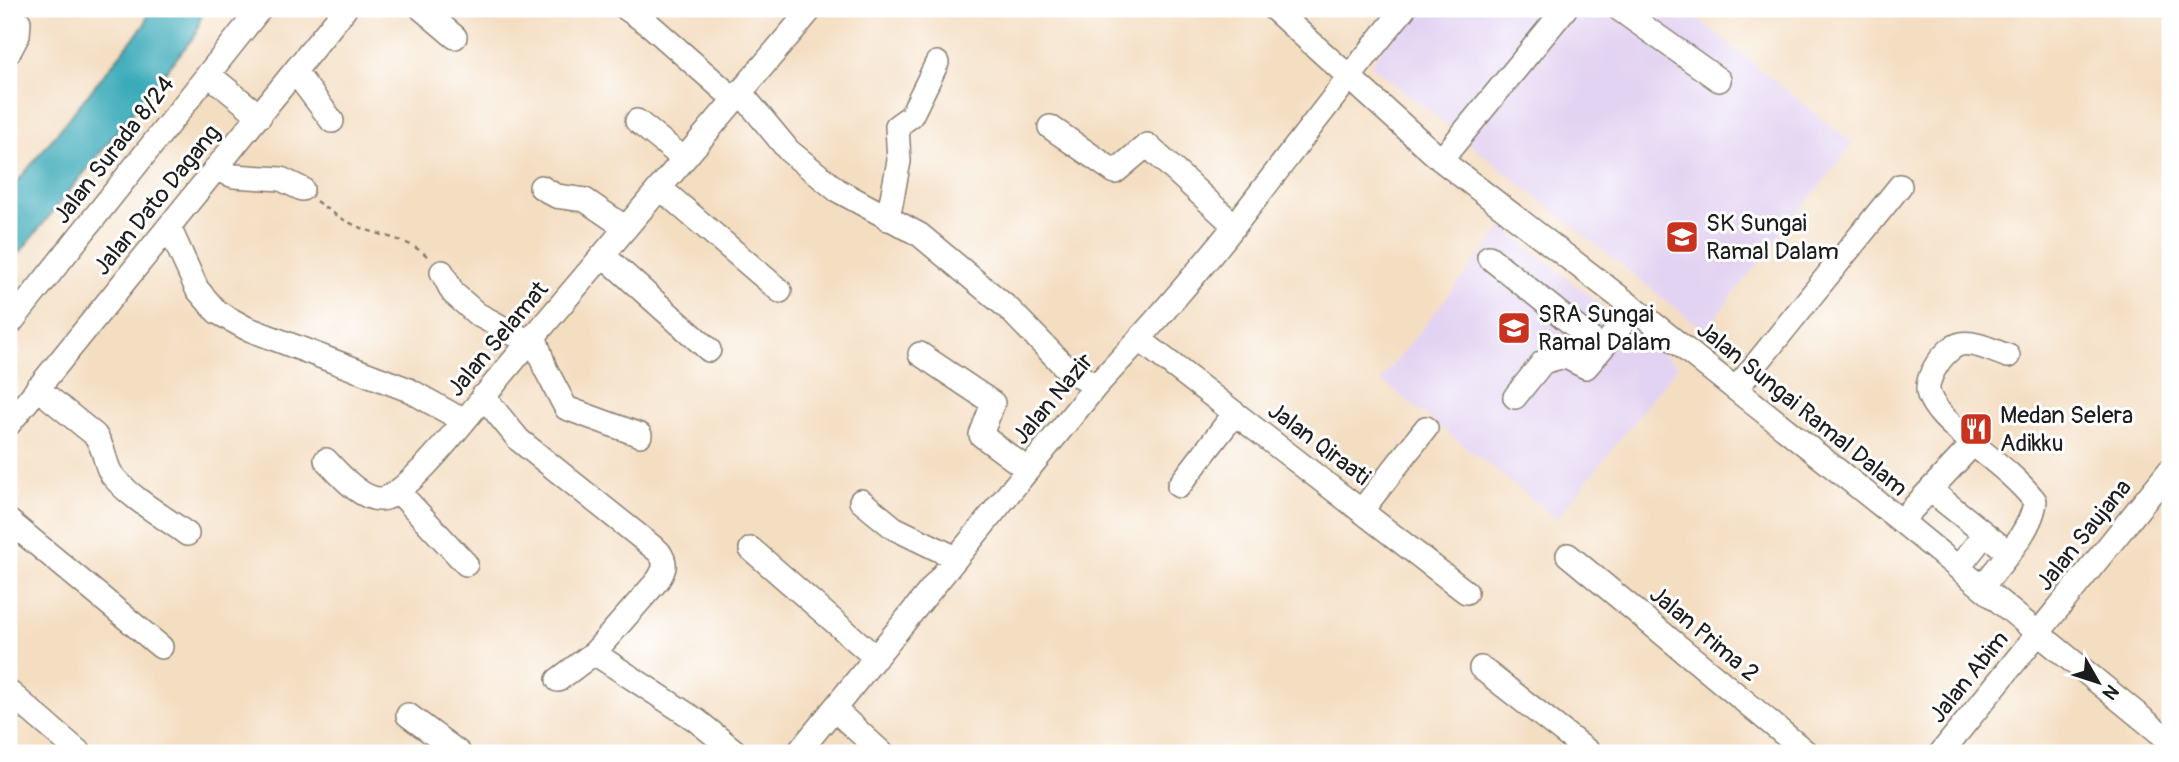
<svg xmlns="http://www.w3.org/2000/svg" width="2179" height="762" viewBox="0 0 2179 762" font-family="Pangolin,sans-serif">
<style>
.built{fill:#e3d3f2}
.water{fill:#3aaab9;stroke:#2b636a;stroke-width:2}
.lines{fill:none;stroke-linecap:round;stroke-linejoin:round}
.minor-casing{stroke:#887d6f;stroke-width:26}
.path{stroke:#887d6f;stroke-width:2.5;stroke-dasharray:5 5;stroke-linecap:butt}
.minor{stroke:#fff;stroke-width:23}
.labels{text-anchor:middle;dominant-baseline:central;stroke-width:6;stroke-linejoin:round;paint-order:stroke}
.street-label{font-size:24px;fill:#1c1c1c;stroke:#fff}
.poi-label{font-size:24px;fill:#1c1c1c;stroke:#fff;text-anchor:start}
</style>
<rect width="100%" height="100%" fill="#fff"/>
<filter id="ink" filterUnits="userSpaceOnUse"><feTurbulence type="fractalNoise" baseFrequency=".0143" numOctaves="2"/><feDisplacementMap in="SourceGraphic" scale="14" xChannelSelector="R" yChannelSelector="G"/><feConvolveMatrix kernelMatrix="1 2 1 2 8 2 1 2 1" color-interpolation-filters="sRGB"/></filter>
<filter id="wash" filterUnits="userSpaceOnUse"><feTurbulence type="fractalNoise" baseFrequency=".00686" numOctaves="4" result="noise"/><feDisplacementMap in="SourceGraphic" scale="28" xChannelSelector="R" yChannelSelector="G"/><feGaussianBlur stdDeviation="1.57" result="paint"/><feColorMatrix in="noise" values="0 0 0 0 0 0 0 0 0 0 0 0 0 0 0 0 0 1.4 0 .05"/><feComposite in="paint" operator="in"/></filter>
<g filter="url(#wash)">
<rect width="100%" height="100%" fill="#f4dec2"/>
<path class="built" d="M1414,9h271l168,135 -149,187 -334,-267z
M1503,227l175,139 -121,153 -176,-139z"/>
<path class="water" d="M149,9h54l-7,25 -187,232v-74l136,-168z"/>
</g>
<g filter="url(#ink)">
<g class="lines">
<defs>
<path id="minor" d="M422,9l33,28
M627,9l23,16 85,75
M1274,9l167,151 194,149 266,212 269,220
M1619,9l100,71
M9,14l10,8 -1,13 -9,17
M208,74l52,42
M293,74l9,7 30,40
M741,93l48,58 48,39 83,45 89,74 58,60 29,17
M637,121l47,38
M1050,127l65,45 32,-27 88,81
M1441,160l124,-151
M215,169l19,7 47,3 21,10
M541,187l15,9 29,4 41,28
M660,188l120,103
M888,219l11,-58 -2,-35 14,-10 26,-53
M169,227l28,62 20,23 29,16 163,62 55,31
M603,255l106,95
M1489,257l113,91
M442,272l11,21 24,21 52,28
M9,325l251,-316
M534,335l11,33 21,40 74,27
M1139,339l327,253
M920,354l73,49 -12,32 47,35
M37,388l58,47c11,15 9,29 17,40 19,24 51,41 75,59
M1736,389l164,-203
M483,396l36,44 140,112c8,11 6,17 -1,28l-64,73
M1515,397l28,-35 21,-6 22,11 49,-58
M9,424l336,-415
M1973,444c-15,-14 -37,-30 -44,-49 -6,-16 16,-48 32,-51 14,-3 34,8 47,12
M326,460c13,14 39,45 60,38 30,-11 99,-104 123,-132 100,-119 202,-238 302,-357
M1179,486l56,-73
M1930,490l78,62
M398,491l68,73
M861,501l33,27 62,30
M1362,510l64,-82
M9,521l152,126
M1901,521l72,-77c21,17 45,35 62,57 -2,28 -36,64 -53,86
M751,549l125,109
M1568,555l239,198
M1958,568l27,-34
M1481,668l109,85
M558,680l36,-27 102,67 41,33
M9,692l71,61
M834,709l48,44
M408,715l51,38
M798,753l298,-367c49,-52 96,-106 140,-162 56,-72 110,-145 168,-215
M1941,753l229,-283"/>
</defs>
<use href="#minor" class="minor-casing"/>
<path class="path" d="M316,201c14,11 26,19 43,26 24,10 52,12 71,32"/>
<use href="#minor" class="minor"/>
</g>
</g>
<defs>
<symbol id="school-square" viewBox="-11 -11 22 22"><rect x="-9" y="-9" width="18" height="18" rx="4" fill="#c8321e" stroke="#fff"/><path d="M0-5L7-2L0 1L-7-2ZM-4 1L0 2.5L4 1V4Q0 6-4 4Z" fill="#fff"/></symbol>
<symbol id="restaurant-square" viewBox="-11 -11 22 22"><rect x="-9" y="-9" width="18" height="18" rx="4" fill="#c8321e" stroke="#fff"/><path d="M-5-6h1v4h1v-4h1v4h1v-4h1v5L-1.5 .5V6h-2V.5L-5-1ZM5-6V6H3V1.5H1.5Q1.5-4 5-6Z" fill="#fff"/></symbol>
</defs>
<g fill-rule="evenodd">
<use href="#school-square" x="1663" y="218" width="38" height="38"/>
<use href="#school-square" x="1495" y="309" width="38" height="38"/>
<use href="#restaurant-square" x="1957" y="410" width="38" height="38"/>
</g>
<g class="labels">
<g class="street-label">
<text transform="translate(114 150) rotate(-52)">Jalan Surada 8/24</text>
<text transform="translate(157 200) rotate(-51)">Jalan Dato Dagang</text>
<text transform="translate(498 339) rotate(-50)">Jalan Selamat</text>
<text transform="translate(1053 399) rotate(-50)">Jalan Nazir</text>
<text transform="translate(1802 409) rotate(39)">Jalan Sungai Ramal Dalam</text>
<text transform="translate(1319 444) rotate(37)">Jalan Qiraati</text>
<text transform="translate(2084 535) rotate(-51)">Jalan Saujana</text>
<text transform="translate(1704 634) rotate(40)">Jalan Prima 2</text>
<text transform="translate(1969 677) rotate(-51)">Jalan Abim</text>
</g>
<g class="poi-label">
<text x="1706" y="223">SK Sungai<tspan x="1706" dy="28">Ramal Dalam</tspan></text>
<text x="1538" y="314">SRA Sungai<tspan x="1538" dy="28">Ramal Dalam</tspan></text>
<text x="2000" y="415">Medan Selera<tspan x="2000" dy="28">Adikku</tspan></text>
</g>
</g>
<rect width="2179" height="762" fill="none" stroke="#fff" stroke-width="35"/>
<g transform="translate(2098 682) rotate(129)" stroke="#ffffff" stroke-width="5" paint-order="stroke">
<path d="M0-5L12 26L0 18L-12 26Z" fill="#1c1c1c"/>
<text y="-10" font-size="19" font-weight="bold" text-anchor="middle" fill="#1c1c1c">N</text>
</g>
</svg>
